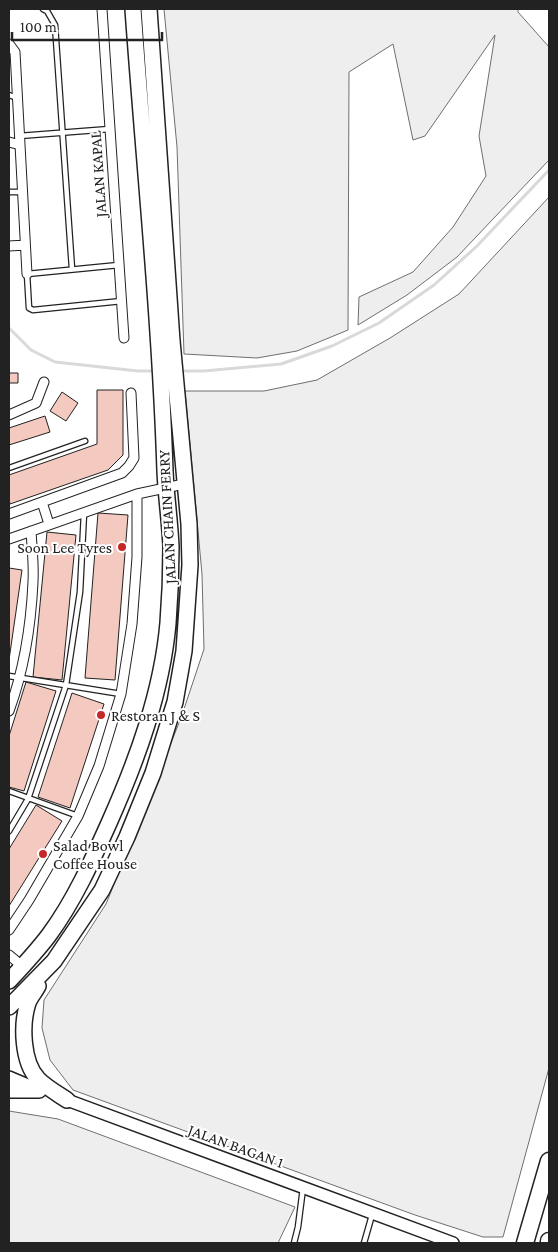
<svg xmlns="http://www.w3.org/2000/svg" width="558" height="1252" viewBox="0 0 558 1252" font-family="'Crimson Pro',serif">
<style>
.green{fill:#eee;stroke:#6f6f6f}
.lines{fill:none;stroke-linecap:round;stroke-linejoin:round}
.stream{stroke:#d9d9d9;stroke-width:3}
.building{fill:#f3c9c0;stroke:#222}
.service-casing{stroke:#222;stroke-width:7}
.minor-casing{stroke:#222;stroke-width:11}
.tertiary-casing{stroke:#222;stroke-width:14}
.trunk-casing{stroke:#222;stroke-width:18}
.motorway-casing{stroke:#222;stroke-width:19}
.service{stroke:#fff;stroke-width:4.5}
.minor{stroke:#fff;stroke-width:9}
.tertiary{stroke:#fff;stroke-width:11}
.trunk{stroke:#fff;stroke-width:15}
.motorway{stroke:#fff;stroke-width:16}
.fence{stroke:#222;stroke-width:1;stroke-dasharray:6 2.5;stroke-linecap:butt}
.poi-dot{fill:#c62828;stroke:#fff;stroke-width:2}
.labels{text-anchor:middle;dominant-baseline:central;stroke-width:4;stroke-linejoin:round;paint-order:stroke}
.street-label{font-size:16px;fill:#222;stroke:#fff}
.poi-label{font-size:16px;fill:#222;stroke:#fff;text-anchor:start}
</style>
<rect width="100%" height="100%" fill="#fff"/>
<path class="green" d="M164,9h354v3l31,35v113l-92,97 -50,38 -49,30 1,-28 54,-25 40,-45 33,-51 -7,-40 16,-101 -70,101 -12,4 -20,-96 -44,28 -1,258 -51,21 -40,7 -73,-4 -7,-207z
M549,197v871l-46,169h-20l-68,-22 -342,-125 -23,-30 -8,-32 2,-28 62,-96 75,-186 23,-69 -2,-75 -17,-183h79l53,-11 73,-42 69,-44z
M9,1111l49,8 237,88 -17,36h-269z"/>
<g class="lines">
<path class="stream" d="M9,328l22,22 24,12 83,9h19
M178,371h26l77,-7 51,-18 47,-23 55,-38 43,-39 72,-76"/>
</g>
<path class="building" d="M9,373h9v10h-9z
M97,390h26v65l-15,15 -98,34 -1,-5v-24l88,-31z
M62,392l16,11 -12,18 -16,-10z
M45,416l5,16 -41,13v-17z
M98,513l30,2 -13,165 -30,-2z
M47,532l29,3 -14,145 -29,-3z
M9,568l13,2 -13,90z
M26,682l30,9 -32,100 -15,-4v-51z
M72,693l32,11 -34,104 -32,-11z
M36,805l26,16 -53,85v-57z"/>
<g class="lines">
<defs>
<path id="service" d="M43,9l4,2 8,14 17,244
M9,95l8,3
M19,136l91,-7
M9,192h13
M119,265l-92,9 2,34 4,2 89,-9
M9,468l76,-27
M9,676l112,18
M9,791l69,25
M9,831l19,-32 38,-114 14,-93 4,-79
M294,1243l4,-16 5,-39
M364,1243l8,-28"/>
<path id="minor" d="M102,9l22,329
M9,44l6,8 12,222
M9,142l11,3
M9,246l16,-1
M9,415l27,-12 8,-21
M42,502l7,22
M9,514l113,-41 7,-7 5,-8 -3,-65
M9,539l128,-45 47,-10
M9,711c15,-41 22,-86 24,-129 1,-17 -1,-34 -2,-51
M9,930l20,-30 49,-84 21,-50 22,-72 11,-70 5,-67v-63
M9,955l13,11"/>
<path id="tertiary" d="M9,1077l26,11
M59,1097l394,146"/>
<path id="trunk" d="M9,981c14,-15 28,-30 40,-46 25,-34 43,-74 60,-112 28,-63 53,-131 59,-200 2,-25 3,-51 3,-76 -1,-25 -5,-51 -6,-76 -5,-154 -21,-308 -32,-462
M38,986c-3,6 -8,11 -10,17 -7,21 -6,59 10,76 8,8 20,15 29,21
M9,1007l45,-46 48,-71 25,-53 26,-64 22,-71 9,-51 6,-86 -1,-41 -17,-183 -23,-332
M9,1090h30"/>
<path id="motorway" d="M525,1243l24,-82
M549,1243v-2"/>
</defs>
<use href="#service" class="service-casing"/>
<use href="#minor" class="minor-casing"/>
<use href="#tertiary" class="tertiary-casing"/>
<use href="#trunk" class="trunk-casing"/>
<use href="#motorway" class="motorway-casing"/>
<use href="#service" class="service"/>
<use href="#minor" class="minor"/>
<use href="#tertiary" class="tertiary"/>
<use href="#trunk" class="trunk"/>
<use href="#motorway" class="motorway"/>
<path class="fence" d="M9,262v31"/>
</g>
<g class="poi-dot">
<circle cx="122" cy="547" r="5"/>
<circle cx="101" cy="715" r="5"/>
<circle cx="43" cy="854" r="5"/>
</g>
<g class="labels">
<g class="street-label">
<text transform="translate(98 174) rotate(-94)">JALAN KAPAL</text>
<text transform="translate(167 517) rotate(-93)">JALAN CHAIN FERRY</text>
<text transform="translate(236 1146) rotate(20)">JALAN BAGAN 1</text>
</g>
<g class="poi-label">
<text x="112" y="547" text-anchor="end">Soon Lee Tyres</text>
<text x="111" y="715">Restoran J &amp; S</text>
<text x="53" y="845">Salad Bowl<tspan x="53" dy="18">Coffee House</tspan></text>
</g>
</g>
<rect width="558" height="1252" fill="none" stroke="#222222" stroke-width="20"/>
<path d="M12 32v8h150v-8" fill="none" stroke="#222222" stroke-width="2.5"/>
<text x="20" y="32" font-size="15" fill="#222222" stroke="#ffffff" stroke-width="4" paint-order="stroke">100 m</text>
</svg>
